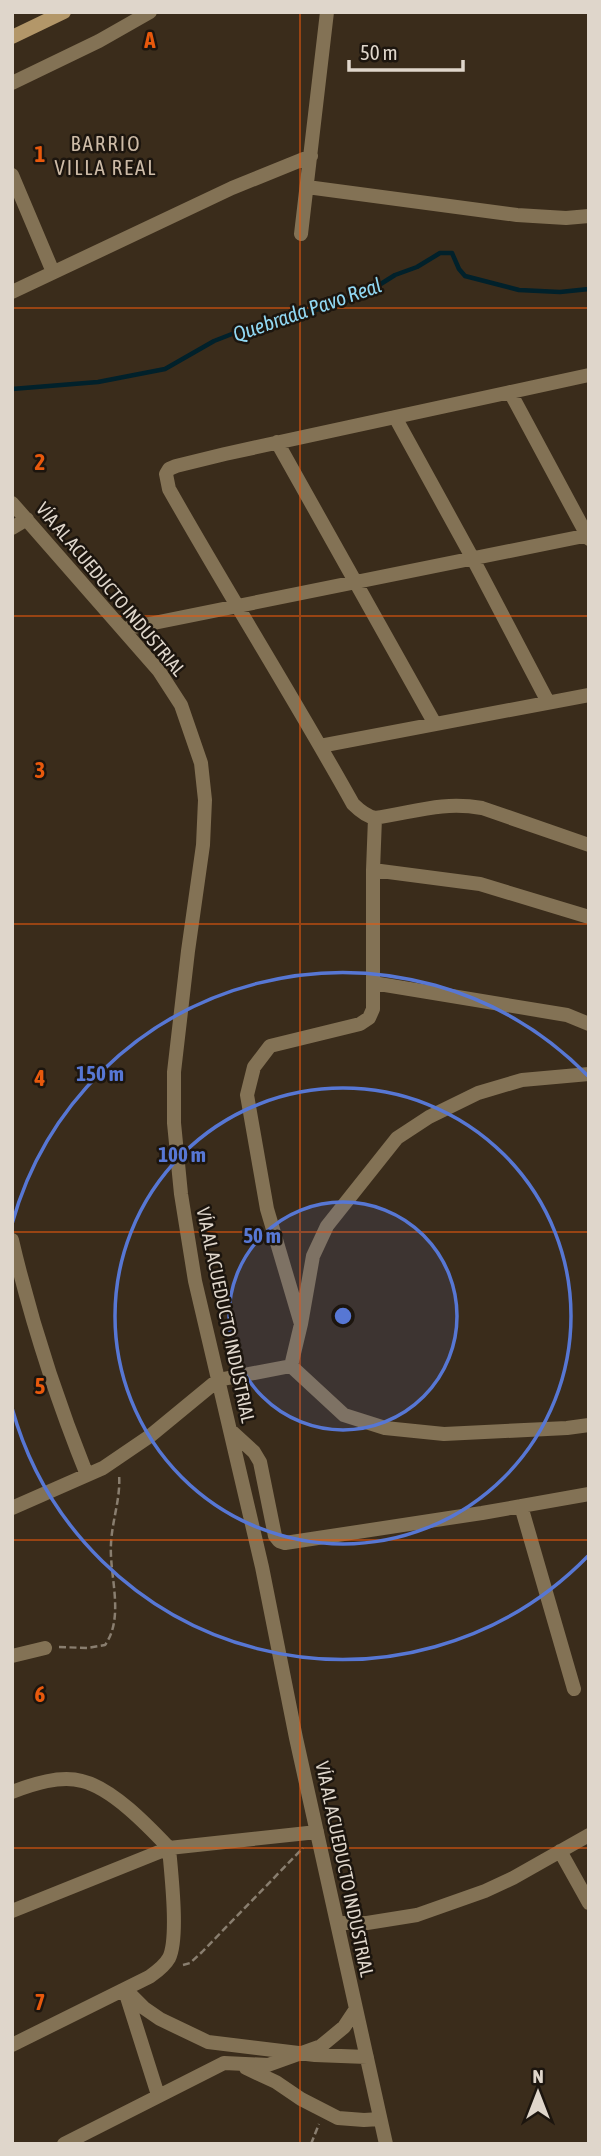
<svg xmlns="http://www.w3.org/2000/svg" width="601" height="2156" viewBox="0 0 601 2156" font-family="'Asap Condensed',sans-serif">
<style>
.lines{fill:none;stroke-linecap:round;stroke-linejoin:round}
.stream{stroke:#01212b;stroke-width:4.5}
.path{stroke:#897e6f;stroke-width:2.5;stroke-dasharray:7 3.5;stroke-linecap:butt}
.minor{stroke:#837255;stroke-width:14}
.secondary{stroke:#b39769;stroke-width:14}
.grid{fill:none;stroke:#e8590c;stroke-width:2;stroke-opacity:0.55}
.ring{fill:none;stroke:#5777d4;stroke-width:3.5}
.labels{text-anchor:middle;dominant-baseline:central;stroke-width:5;stroke-linejoin:round;paint-order:stroke}
.street-label{font-size:19px;fill:#dfd6cb;stroke:#1c150e}
.neighbourhood-label{font-size:21px;letter-spacing:2px;fill:#cdbba7;stroke:#1c150e}
.water-label{font-size:21px;font-style:italic;fill:#91d8f3;stroke:#1c150e}
.grid-label{font-size:23px;text-anchor:middle;font-weight:bold;fill:#e8590c;stroke:#1c150e;stroke-width:5;stroke-linejoin:round;paint-order:stroke}
.centre{fill:#5777d4;stroke:#1c150e;stroke-width:3.5}
.ring-label{font-size:21px;text-anchor:middle;font-weight:bold;fill:#5777d4;stroke:#1c150e;stroke-width:5;stroke-linejoin:round;paint-order:stroke}
</style>
<rect width="100%" height="100%" fill="#3a2c1b"/>
<g class="lines">
<path class="stream" d="M12,389l86,-7 67,-13 49,-28 41,-16 84,-21 29,-12 27,-17 22,-8 23,-14h12l7,16 6,7 54,14 41,2 29,-3"/>
<path class="path" d="M59,1647l28,1 18,-3c20,-28 4,-70 6,-101 1,-24 10,-46 8,-70
M183,1965l7,-2 12,-11 101,-104
M311,2144l8,-20"/>
<path class="minor" d="M12,83l87,-42 51,-29
M12,175l41,97
M307,187l210,28 49,3 23,-2
M301,234l26,-222
M12,292l220,-104 79,-32
M589,375l-364,79 -49,12 -7,3 -3,5 3,15c60,106 125,209 184,315 7,7 13,12 22,14 40,-6 67,-17 107,-10l107,37
M510,392l79,147
M395,417l78,142 75,143
M277,442l158,282
M12,503l147,168 22,34 20,58 4,37 -2,45 -15,106 -14,121v51l7,71 14,87 67,286 34,171 90,406
M12,528l15,-9
M124,629l465,-94
M320,746l269,-51
M373,870l107,14 109,33
M373,983l194,32 22,9
M12,1240c19,81 44,158 75,235
M301,1324l-34,-115 -20,-114 7,-28 16,-21 90,-22 9,-6 4,-9v-139l2,-52
M291,1366l10,-42 12,-68 14,-30 70,-88 32,-21 49,-24 44,-13 67,-6
M291,1366l53,49 41,13 59,6 123,-6 22,-3
M230,1430l24,22 6,10 15,74 4,5 6,2 197,-30 107,-19
M521,1506l53,183
M12,1508l91,-40 47,-32 68,-56 73,-14
M12,1656l33,-8
M12,1792c21,-8 48,-17 70,-11 30,7 66,45 87,67 2,24 10,90 0,110 -5,9 -13,14 -20,19l-137,68
M560,1851l29,52
M12,1911l157,-63 148,-16
M337,1923h30l50,-8 68,-24 28,-13 76,-43
M125,1989l19,19 16,11 48,23 107,13 52,2
M125,1991l33,104
M246,2068l30,14 25,17 37,19 26,2 16,-1
M64,2144l160,-81 44,2 53,-19 23,-19 12,-18"/>
<path class="secondary" d="M12,37l52,-25"/>
</g>
<path class="grid" d="M300,12v2132M12,308h577M12,616h577M12,924h577M12,1232h577M12,1540h577M12,1848h577"/>
<circle cx="343" cy="1316" r="114" fill="#5777d4" fill-opacity=".12"/>
<g class="ring">
<circle cx="343" cy="1316" r="114"/>
<circle cx="343" cy="1316" r="228"/>
<path d="M588 1556A343 343 0 0 1 12 1408M12 1224A343 343 0 0 1 588 1076"/>
</g>
<g class="labels">
<g class="street-label">
<text transform="translate(111 589) rotate(50)">VÍA AL ACUEDUCTO INDUSTRIAL</text>
<text transform="translate(226 1315) rotate(78)">VÍA AL ACUEDUCTO INDUSTRIAL</text>
<text transform="translate(345 1869) rotate(78)">VÍA AL ACUEDUCTO INDUSTRIAL</text>
</g>
<g class="neighbourhood-label">
<text x="106" y="143">BARRIO<tspan x="106" dy="24">VILLA REAL</tspan></text>
</g>
<g class="water-label">
<text transform="translate(307 309) rotate(-19)">Quebrada Pavo Real</text>
</g>
</g>
<g class="grid-label">
<text x="150" y="48">A</text>
<text x="40" y="162">1</text>
<text x="40" y="470">2</text>
<text x="40" y="778">3</text>
<text x="40" y="1086">4</text>
<text x="40" y="1394">5</text>
<text x="40" y="1702">6</text>
<text x="40" y="2010">7</text>
</g>
<circle cx="343" cy="1316" r="10" class="centre"/>
<g class="ring-label">
<text x="100" y="1081">150 m</text>
<text x="182" y="1162">100 m</text>
<text x="262" y="1243">50 m</text>
</g>
<rect width="601" height="2156" fill="none" stroke="#dfd6cb" stroke-width="28"/>
<g transform="translate(538 2093)" stroke="#1c150e" stroke-width="5" paint-order="stroke">
<path d="M0-5L12 26L0 18L-12 26Z" fill="#dfd6cb"/>
<text y="-10" font-size="19" font-weight="bold" text-anchor="middle" fill="#dfd6cb">N</text>
</g>
<path d="M349 60v10h114v-10" fill="none" stroke="#dfd6cb" stroke-width="3.5"/>
<text x="360" y="60" font-size="21" fill="#dfd6cb" stroke="#1c150e" stroke-width="5" paint-order="stroke">50 m</text>
</svg>
